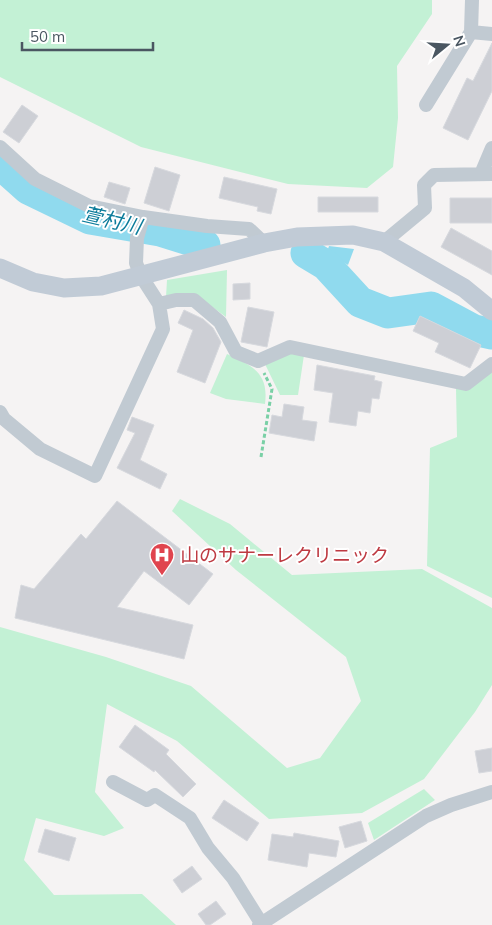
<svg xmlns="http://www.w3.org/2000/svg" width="492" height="925" viewBox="0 0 492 925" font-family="Mulish,'Noto Sans JP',sans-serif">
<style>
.green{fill:#c3f1d5}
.water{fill:#90daee}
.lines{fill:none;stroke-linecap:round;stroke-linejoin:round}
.river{stroke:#90daee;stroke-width:31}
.building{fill:#cdcfd5;stroke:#d7d9de}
.path{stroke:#7ad0a6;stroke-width:3;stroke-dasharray:4 2.5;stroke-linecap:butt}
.street{stroke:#c1cad2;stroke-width:14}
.secondary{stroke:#c1cbd6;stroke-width:19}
.labels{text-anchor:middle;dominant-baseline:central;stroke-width:4;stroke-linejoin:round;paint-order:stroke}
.health-label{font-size:19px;fill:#be3a42;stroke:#fff;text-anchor:start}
.water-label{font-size:20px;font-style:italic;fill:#0c7c9b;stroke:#fff}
</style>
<rect width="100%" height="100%" fill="#f5f3f3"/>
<path class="green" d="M0,0h432v14l-35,52 1,52 -5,49 -26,21 -79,-4 -147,-37 -141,-70z
M227,270l-1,47 -30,-22 -30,2 1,-17z
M287,353l17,2 -6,40h-18l-15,-31z
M227,354c25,12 42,18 38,50l-39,-5 -16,-6z
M492,369v229l-65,-32 3,-118 27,-11 -1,-48h10z
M180,499l50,25 62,51 130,-6 70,39v77l-17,27 -51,67 -62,34 -93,6 -92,-78 -70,-37 -12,88 29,36 -20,8 -68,-18 -12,42 30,35 88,-1 34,31h-176v-298l106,30 85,29 96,82 33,-10 41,-57 -15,-44 -110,-87 -64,-59z
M424,789l11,11 -61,40 -6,-17z"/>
<path class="water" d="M329,246l25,3 -6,16 -21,-13z"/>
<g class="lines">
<path class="river" d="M0,164l28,25 62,30 70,12 45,14
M306,253l20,12 34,37 28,11 43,-6 43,23 18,4"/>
</g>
<path class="building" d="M492,43v48l-24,49 -25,-12 24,-50 6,3z
M22,105l16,11 -19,27 -16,-11z
M155,167l25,8 -11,36 -25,-8z
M224,177l53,12 -6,25 -14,-3 1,-4 -39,-9z
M109,182l21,6 -5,16 -21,-7z
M318,197h60v15h-60z
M450,198h42v25h-42z
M451,228l41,23v24l-51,-28z
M250,283v16l-17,1v-16z
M248,307l26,5 -7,35 -26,-5z
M184,310l19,9 10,9 8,14 -16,41 -28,-11 16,-42 -15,-7z
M420,316l61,29 -11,23 -35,-16 4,-9 -26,-12z
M317,365l58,11 -1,4 8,2 -3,17 -7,-1 -2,15 -12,-2 -2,15 -27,-4 4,-29 -19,-3z
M284,404l20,3 -2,13 15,2 -3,19 -45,-8 3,-18 10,2z
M132,417l22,8 -14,35 27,14 -7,15 -43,-21 18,-35 -8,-3z
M117,501l96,73 -24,31 -45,-34 -27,36 76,18 -9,34 -169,-41 6,-33 13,4 47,-55 5,5z
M135,725l34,25 -3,4 30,30 -13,13 -28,-27 -1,2 -35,-25z
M492,748v23l-13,2 -4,-22z
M224,800l35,23 -12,18 -35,-23z
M361,821l6,20 -22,7 -6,-21z
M45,829l31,9 -7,23 -31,-9z
M294,833l45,8 -3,16 -27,-4 -2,14 -39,-7 4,-26 21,3z
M192,866l10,13 -20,14 -9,-13z
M216,901l10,13 -16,11h-4l-8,-11z"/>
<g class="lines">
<path class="path" d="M261,457l11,-68 -8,-16"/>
<path class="street" d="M471,32l1,-32
M426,105l45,-73 21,2
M0,147l35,32 54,27 54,11 64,9 42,3 15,14
M481,174l11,-26
M384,242l41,-34 -1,-23 10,-10 58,-1
M159,304l17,-4h18l26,22 16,30 22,9 32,-14 176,37 26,-20
M0,412l4,7 36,30 55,27 68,-147 -4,-25 -18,-28 -5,-13 1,-25 6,-21
M113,782l34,18 8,-5 35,23 18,30 25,30 28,45
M259,925l167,-109 25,-11 41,-13"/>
<path class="secondary" d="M0,268l33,14 31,6 37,-2 163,-43 33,-6 56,-2 31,7 80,46 28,23"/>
</g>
<defs>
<symbol id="hospital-pin" viewBox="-11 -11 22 30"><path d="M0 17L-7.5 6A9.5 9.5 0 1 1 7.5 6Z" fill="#e0444e" stroke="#fff"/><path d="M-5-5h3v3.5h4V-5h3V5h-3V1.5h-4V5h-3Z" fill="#fff"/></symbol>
</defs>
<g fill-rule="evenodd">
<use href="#hospital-pin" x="148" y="541" width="28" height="38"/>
</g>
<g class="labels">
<g class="health-label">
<text x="180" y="555">山のサナーレクリニック</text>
</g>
<g class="water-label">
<text transform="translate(112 220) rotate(13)">萱村川</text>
</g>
</g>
<g transform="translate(447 45) rotate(72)" stroke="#ffffff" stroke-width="4" paint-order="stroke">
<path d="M0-4L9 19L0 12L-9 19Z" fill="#4a5661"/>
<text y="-8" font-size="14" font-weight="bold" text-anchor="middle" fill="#4a5661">N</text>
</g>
<path d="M22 42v8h131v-8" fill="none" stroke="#4a5661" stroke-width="2.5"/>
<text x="30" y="42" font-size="15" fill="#4a5661" stroke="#ffffff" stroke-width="4" paint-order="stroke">50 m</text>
</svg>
